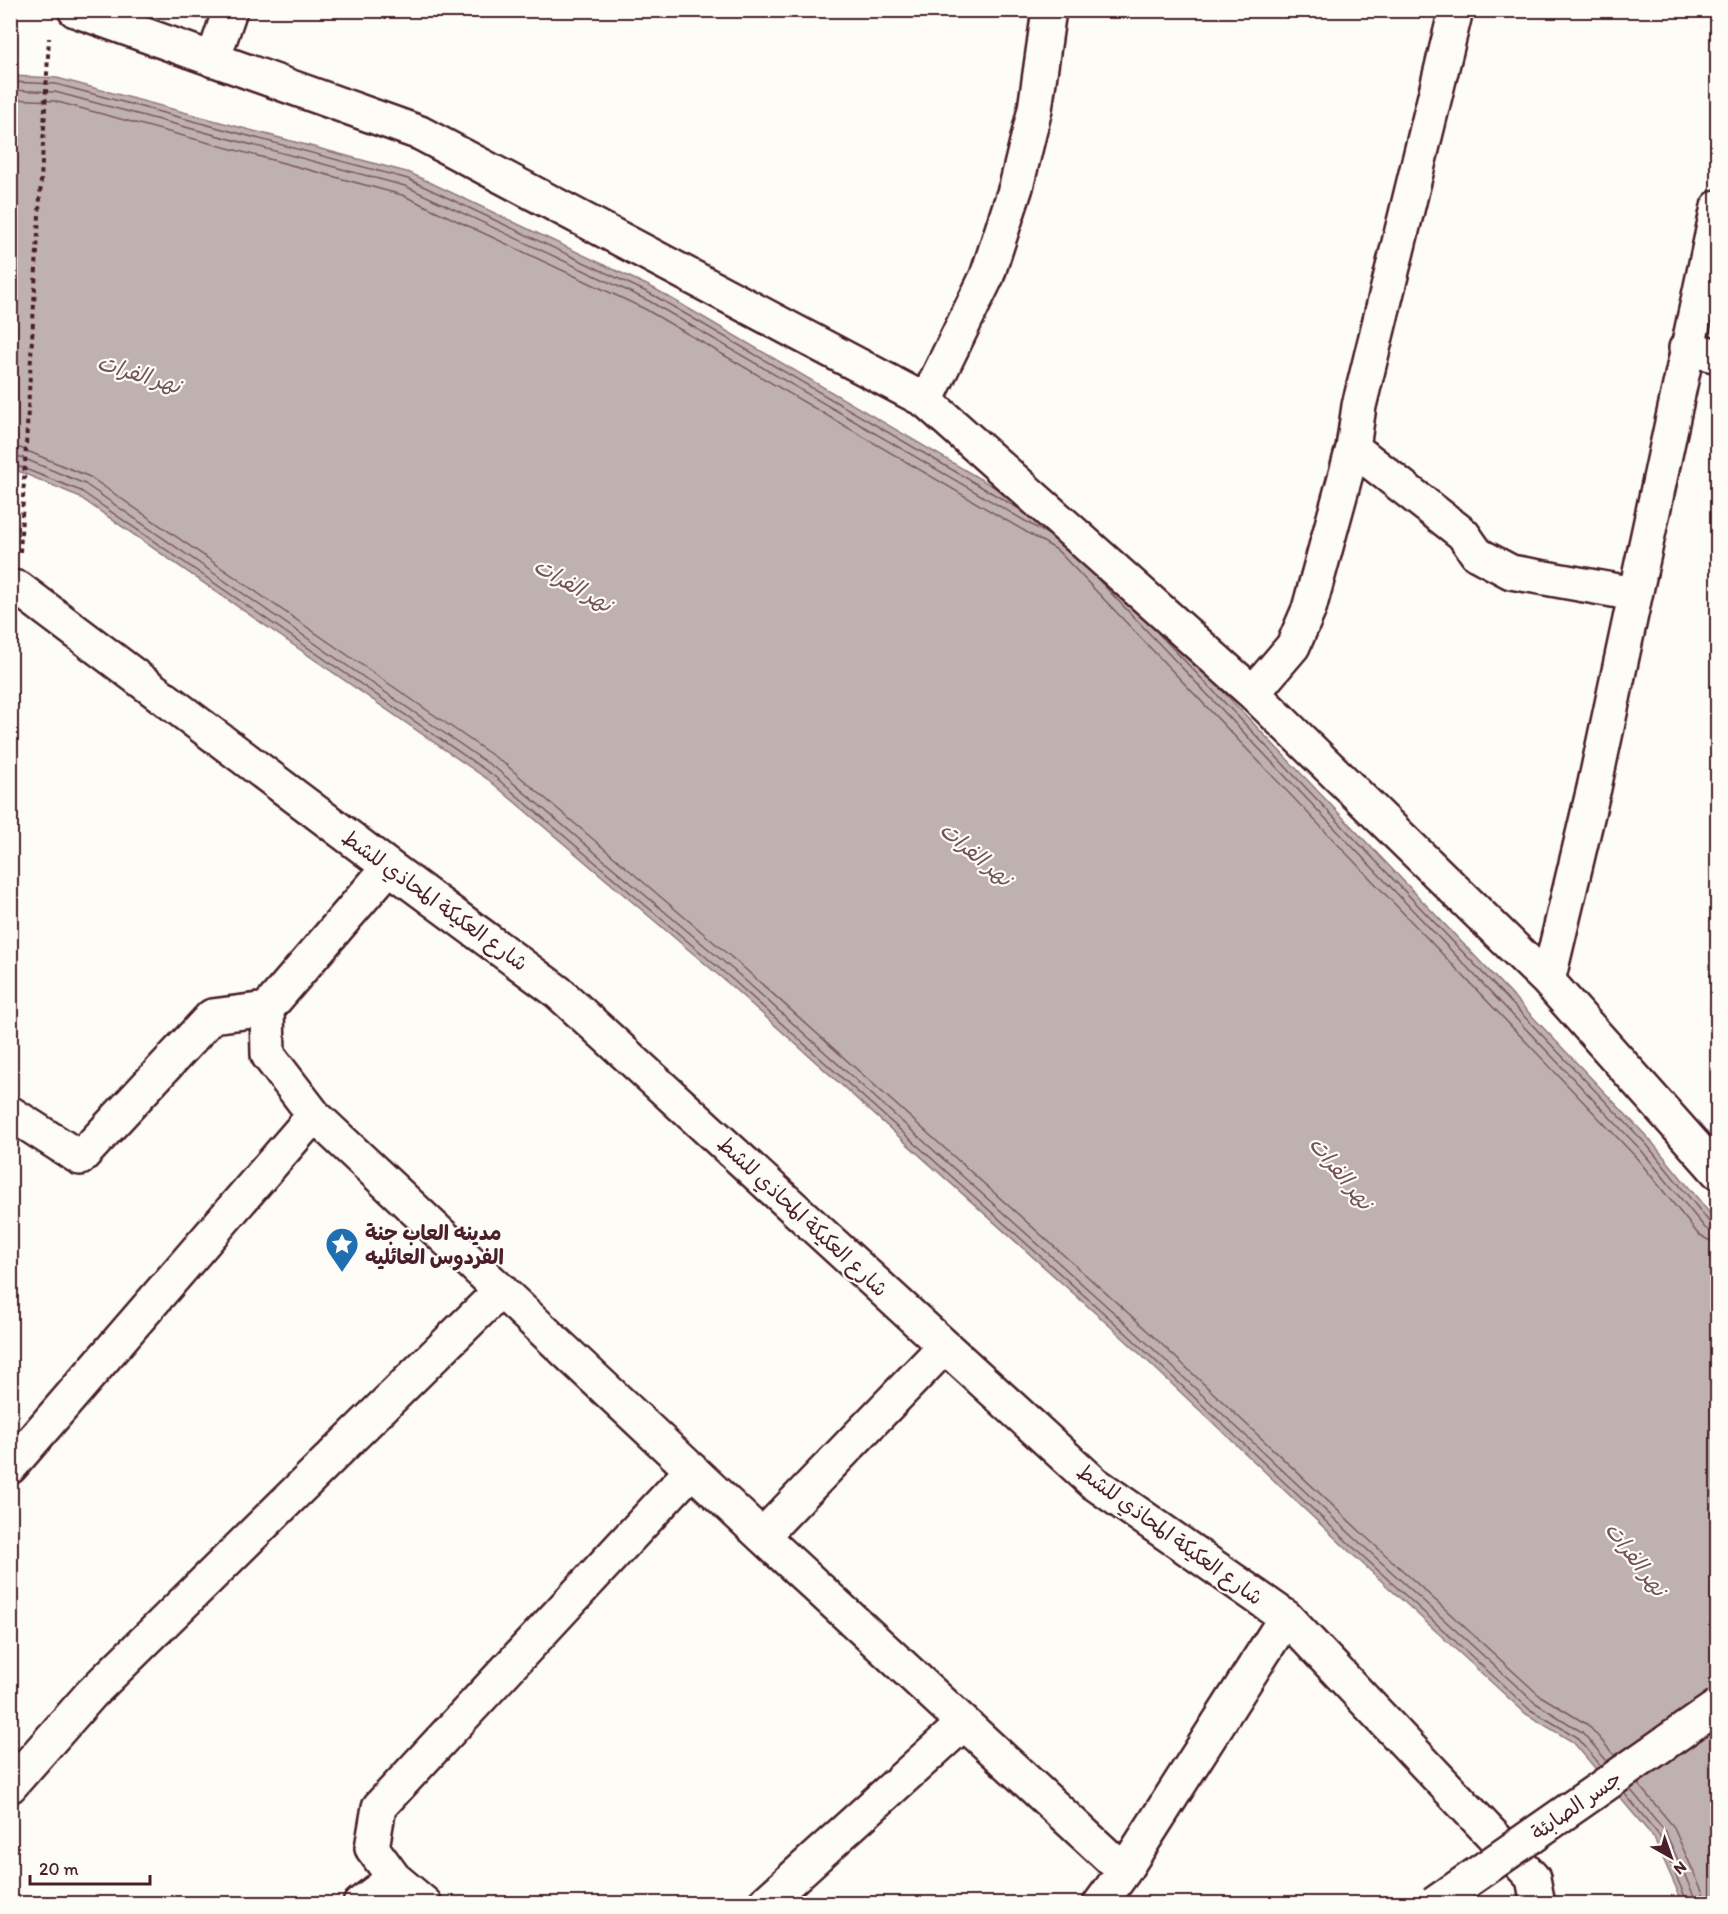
<svg xmlns="http://www.w3.org/2000/svg" width="1728" height="1914" viewBox="0 0 1728 1914" font-family="Itim,'Playpen Sans Arabic',sans-serif">
<style>
.water{fill:#c0b1b1;stroke:#91777b;stroke-width:1.5}
.lines{fill:none;stroke-linecap:round;stroke-linejoin:round}
.shore{stroke:#795961;stroke-width:1.5}
.minor-casing{stroke:#4a1f2b;stroke-width:38}
.path{stroke:#4a1f2b;stroke-width:4;stroke-dasharray:4.5 4.5;stroke-linecap:butt}
.minor{stroke:#fdfcf7;stroke-width:33}
.primary-bridge-casing{stroke:#4a1f2b;stroke-width:38;stroke-linecap:butt}
.primary-bridge{stroke:#fdfcf7;stroke-width:33}
.labels{text-anchor:middle;dominant-baseline:central;stroke-width:4.5;stroke-linejoin:round;paint-order:stroke}
.street-label{font-size:21px;fill:#4a1f2b;stroke:#fdfcf7}
.poi-label{font-size:21px;font-weight:bold;fill:#4a1f2b;stroke:#fdfcf7;text-anchor:start}
.water-label{font-size:22px;font-style:italic;fill:#73525a;stroke:#fdfcf7}
</style>
<rect width="100%" height="100%" fill="#fdfcf7"/>
<filter id="ink" filterUnits="userSpaceOnUse"><feTurbulence type="fractalNoise" baseFrequency=".0167" numOctaves="2"/><feDisplacementMap in="SourceGraphic" scale="12" xChannelSelector="R" yChannelSelector="G"/><feConvolveMatrix kernelMatrix="1 2 1 2 8 2 1 2 1" color-interpolation-filters="sRGB"/></filter>
<g filter="url(#ink)">
<path class="water" d="M11,76l46,2 353,95 245,116 416,243 580,609 66,81v681h-34l-29,-65 -81,-96 -47,-28 -175,-161 -229,-216 -393,-353 -239,-203 -412,-285 -67,-28z"/>
<g class="lines">
<path class="shore" d="M10,82l46,2 352,95 245,116 368,215
M10,90l45,2 350,94 244,115 400,234
M10,99l44,2 348,94 243,114 412,241 578,606 63,78 10,6 10,2
M10,446l10,2 70,29 415,287 239,204 393,353 229,216 173,158 49,30 27,31
M10,455l8,1 67,28 414,287 239,203 393,354 229,215 174,159 48,30 25,29
M10,463l71,28 413,285 239,204 393,353 229,216 174,160 48,28 24,29
M1089,570l552,580 64,78 6,4 7,1
M1158,633l489,512 63,78 8,2
M1638,1784l35,42 30,67 1,11
M1630,1789l35,42 29,65 1,8
M1624,1793l35,42 29,69"/>
<defs>
<path id="minor" d="M75,10l345,123 506,268 327,292 295,288 170,191
M1456,10l-97,396 -6,42 110,86 14,20 34,18 124,22
M213,60l17,-50
M1686,348l32,8
M926,401l61,-125 29,-89 19,-78 14,-99
M10,587l8,1 371,279 169,125 536,491 192,134 247,261 5,26
M1253,693l40,-47 16,-37 44,-161
M389,867l-122,142 1,46 46,60 448,421 362,335
M1548,981l46,-193 124,-581
M10,1113l70,45 132,-142 55,-7
M10,1467l304,-352
M762,1536l182,-189
M10,1786l81,-92 410,-404
M360,1904l34,-26
M425,1904l-31,-26 -22,-30 7,-41 313,-337
M764,1904l200,-181
M1100,1904l24,-33 162,-254"/>
</defs>
<use href="#minor" class="minor-casing"/>
<path class="path" d="M20,552l29,-514"/>
<use href="#minor" class="minor"/>
<defs>
<path id="primary-bridge" d="M1434,1904l284,-198"/>
</defs>
<use href="#primary-bridge" class="primary-bridge-casing"/>
<use href="#primary-bridge" class="primary-bridge"/>
</g>
</g>
<defs>
<symbol id="sight-pin" viewBox="-11 -11 22 30"><path d="M0 17L-7.5 6A9.5 9.5 0 1 1 7.5 6Z" fill="#1f6fb2" stroke="#fdfcf7"/><path d="M0-6L1.8-2.2L6-1.7L2.9 1.2L3.7 5.4L0 3.3L-3.7 5.4L-2.9 1.2L-6-1.7L-1.8-2.2Z" fill="#fff"/></symbol>
</defs>
<g fill-rule="evenodd">
<use href="#sight-pin" x="323" y="1225" width="38" height="52"/>
</g>
<g class="labels">
<g class="street-label">
<text transform="translate(435 900) rotate(36)">شارع العكيكة المحاذي للشط</text>
<text transform="translate(803 1216) rotate(43)">شارع العكيكة المحاذي للشط</text>
<text transform="translate(1170 1534) rotate(36)">شارع العكيكة المحاذي للشط</text>
<text transform="translate(1576 1805) rotate(-35)">جسر الصابئة</text>
</g>
<g class="poi-label">
<text x="365" y="1232">مدينه العاب جنة<tspan x="365" dy="24">الفردوس العائليه</tspan></text>
</g>
<g class="water-label">
<text transform="translate(139 374) rotate(17)">نهر الفرات</text>
<text transform="translate(573 585) rotate(30)">نهر الفرات</text>
<text transform="translate(976 854) rotate(40)">نهر الفرات</text>
<text transform="translate(1341 1173) rotate(51)">نهر الفرات</text>
<text transform="translate(1636 1559) rotate(53)">نهر الفرات</text>
</g>
</g>
<rect width="1728" height="1914" fill="none" stroke="#fdfcf7" stroke-width="36"/>
<rect x="18" y="18" width="1692" height="1878" fill="none" stroke="#4a1f2b" stroke-width="2" filter="url(#ink)"/>
<g transform="translate(1671 1857) rotate(140)" stroke="#fdfcf7" stroke-width="4.5" paint-order="stroke">
<path d="M0-4.5L10 22L0 15L-10 22Z" fill="#4a1f2b"/>
<text y="-9" font-size="16" font-weight="bold" text-anchor="middle" fill="#4a1f2b">N</text>
</g>
<path d="M30 1875v9h120v-9" fill="none" stroke="#4a1f2b" stroke-width="3"/>
<text x="39" y="1875" font-size="18" fill="#4a1f2b" stroke="#fdfcf7" stroke-width="4.5" paint-order="stroke">20 m</text>
</svg>
